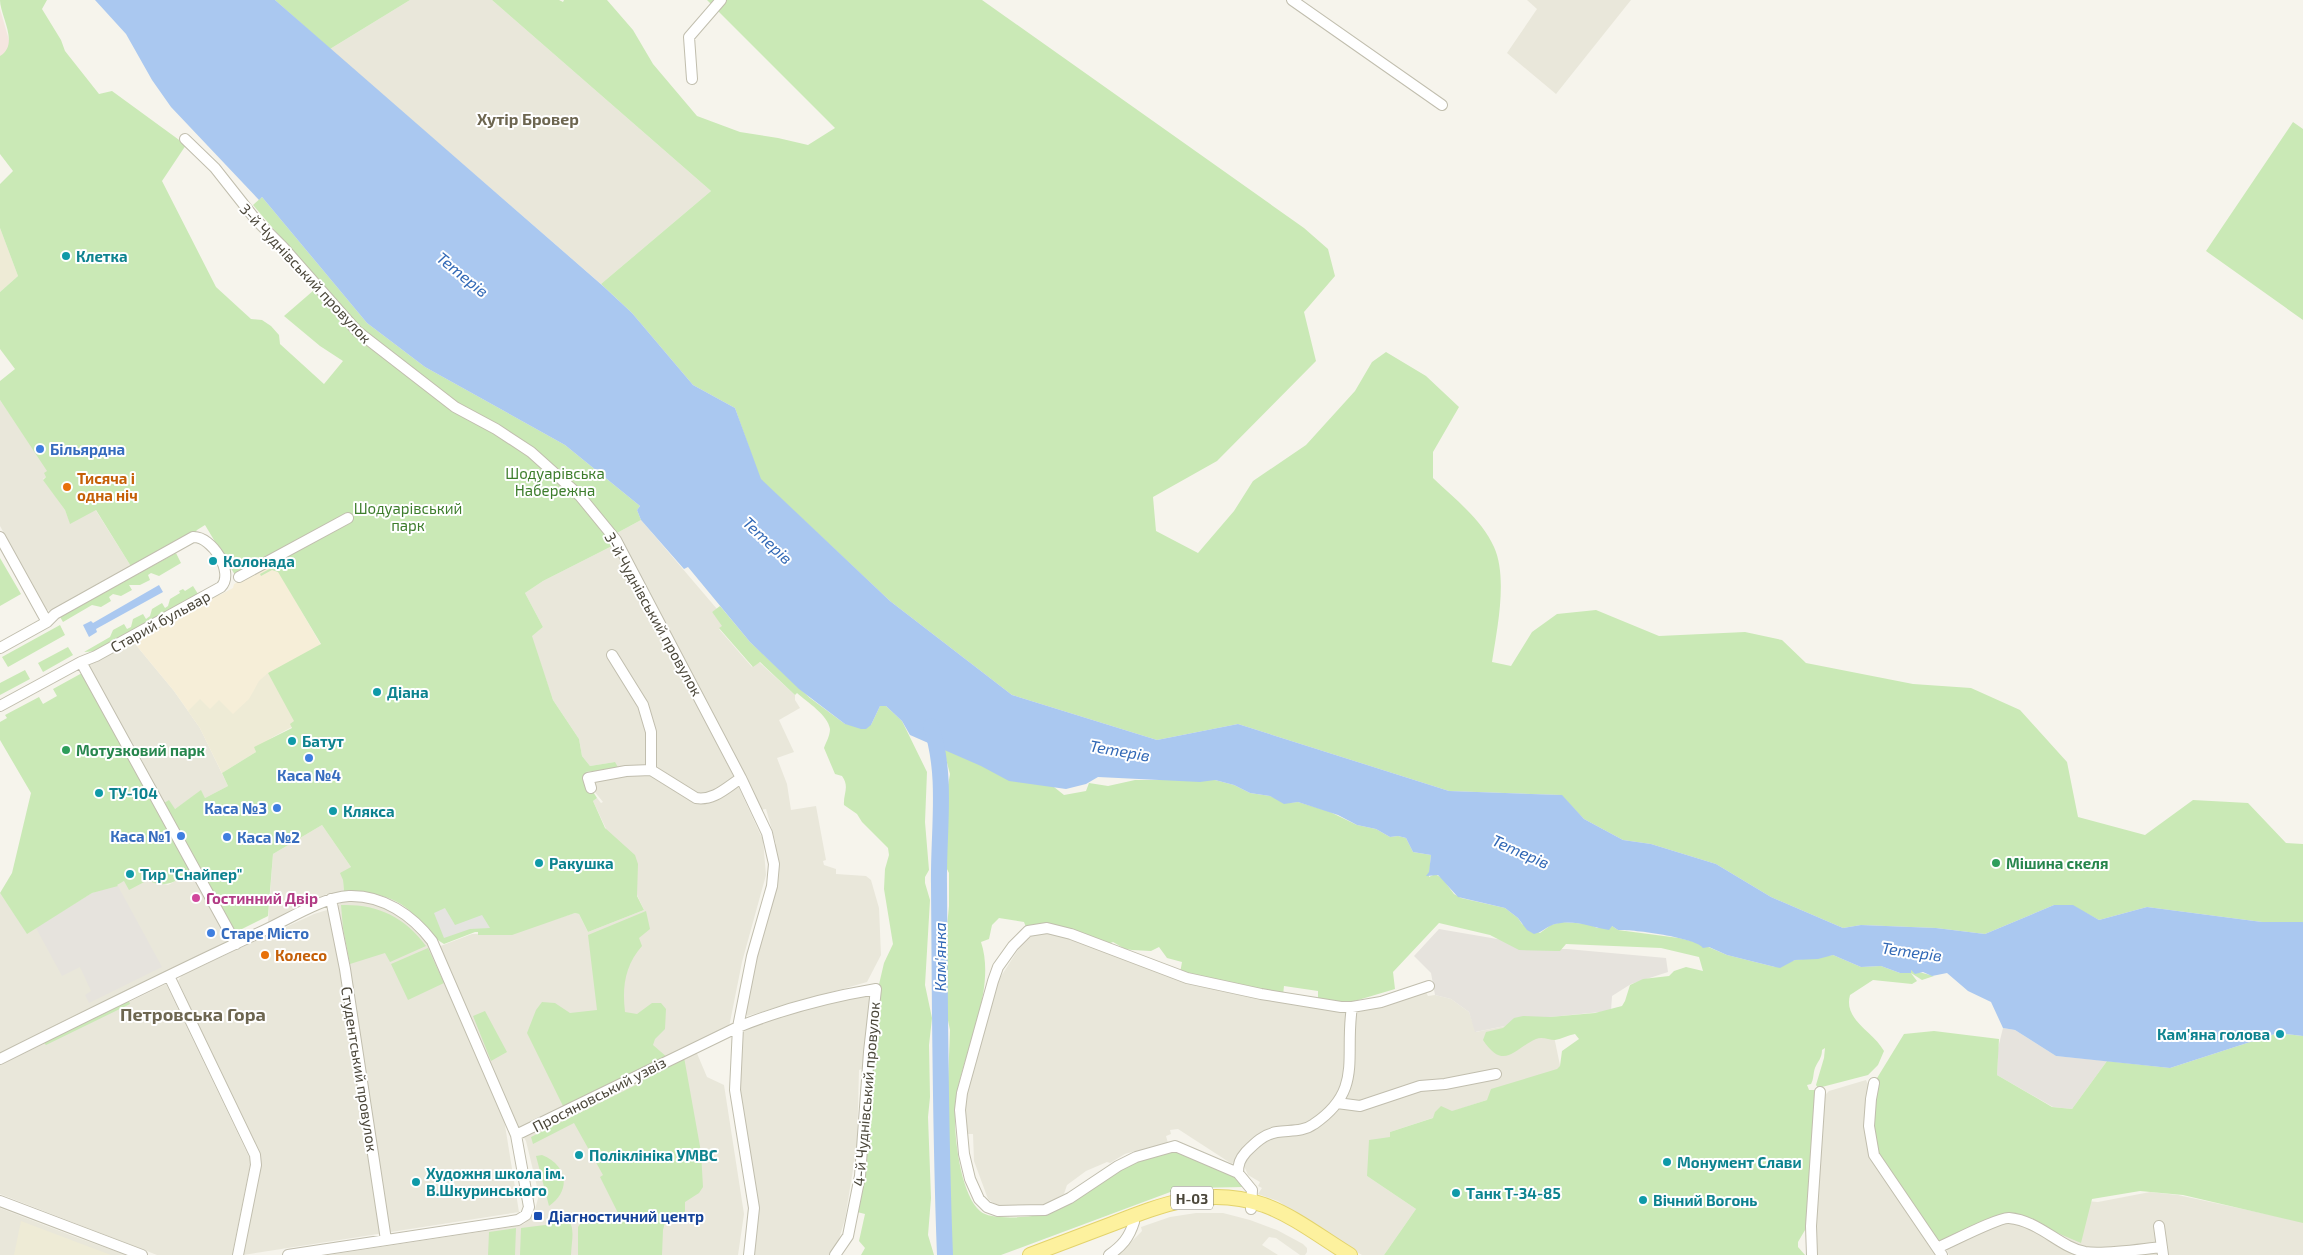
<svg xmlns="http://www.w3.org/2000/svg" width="2303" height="1255" viewBox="0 0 2303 1255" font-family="'Exo 2',sans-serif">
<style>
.residential{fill:#e9e7da}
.commercial{fill:#f6eed8}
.industrial{fill:#e6e3dd}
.education{fill:#eeebd6}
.medical{fill:#f5e6e0}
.green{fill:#cae9b6}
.parking{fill:#e5e4e0}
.water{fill:#aac8f0}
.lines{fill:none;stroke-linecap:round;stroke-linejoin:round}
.river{stroke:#aac8f0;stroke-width:16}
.minor-casing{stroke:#c1beae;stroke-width:12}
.major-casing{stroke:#e3d36c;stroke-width:16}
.minor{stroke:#fff;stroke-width:10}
.major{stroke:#fdf19e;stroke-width:14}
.culture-dot{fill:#0f9aa8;stroke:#fff;stroke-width:2}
.shop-dot{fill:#3f7fe0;stroke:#fff;stroke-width:2}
.food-dot{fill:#e8710a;stroke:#fff;stroke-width:2}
.leisure-dot{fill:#2e9e5b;stroke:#fff;stroke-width:2}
.hotel-dot{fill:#d1479c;stroke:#fff;stroke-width:2}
.transit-dot{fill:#1a4fb4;stroke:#fff;stroke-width:2}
.labels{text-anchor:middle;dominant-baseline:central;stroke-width:4;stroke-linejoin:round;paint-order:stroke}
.shield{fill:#fff;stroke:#807e74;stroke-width:1}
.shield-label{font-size:14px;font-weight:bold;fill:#4a4639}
.culture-label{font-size:15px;font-weight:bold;fill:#0d838f;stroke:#fff;text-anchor:start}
.street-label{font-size:15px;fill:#4a4639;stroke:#fff}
.shop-label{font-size:15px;font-weight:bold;fill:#366cbe;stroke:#fff;text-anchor:start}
.park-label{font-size:15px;fill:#3d7d2c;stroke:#fff}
.food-label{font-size:15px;font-weight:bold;fill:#c56008;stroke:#fff;text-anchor:start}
.leisure-label{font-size:15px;font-weight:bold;fill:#27864d;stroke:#fff;text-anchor:start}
.hotel-label{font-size:15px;font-weight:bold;fill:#b23c85;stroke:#fff;text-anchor:start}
.transit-label{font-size:15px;font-weight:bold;fill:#164399;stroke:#fff;text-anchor:start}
.neighbourhood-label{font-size:16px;font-weight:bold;fill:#6d6650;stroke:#fff}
.water-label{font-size:16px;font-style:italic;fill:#3269b6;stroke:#fff}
.quarter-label{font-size:18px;font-weight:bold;fill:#6d6650;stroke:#fff}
</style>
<rect width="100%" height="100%" fill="#f6f4ec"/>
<path class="residential" d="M410,0h82l219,191 -110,93 -271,-235z
M1527,0h104l-75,94 -49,-41 30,-44z
M0,400l48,71 -2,6 -3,2 22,31 5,13 25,-14 37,59 -81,44 -5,-3 -46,-83z
M641,520l76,89 -5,3 11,14 -4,3 33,38 7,-5 36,33v5l5,8 -21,12 15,32 -17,6 10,26 4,26 25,-4 10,54 -3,1 1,4 12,4v5l30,2 5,4 8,28 2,47 -14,27 -120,34 -2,-8 19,-86 8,-75 4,-3 -10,-35 -7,1 -142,-277z
M614,545l118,228 31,67 3,35 -24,87 -13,65 -36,17 14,33 17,8 20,129 -6,41h-409l176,-27 19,-4 9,-8 6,-21 -13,-54 -7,-11 -81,-183 34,-13 40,-1 63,-20 4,1 9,18 56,-22 -51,-109 4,-3 4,5 2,-1 -9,-11 -3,-11 24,-18 -25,4 -8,-10 -3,-17 -26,-39 -22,-64 12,-9 -18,-34 18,-12z
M131,639l43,52 26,37 28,58 -23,12 -4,-7 -26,18 -14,-4 -20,-47 -4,-7 -7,-5 -44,-81z
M322,825l29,42 -8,13 1,12 -20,3 -56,27 5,-68z
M194,871l35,70 -229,112v-160l27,40 65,-40 32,-12 24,-1 20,5z
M342,901l27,1 19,7 21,15 21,21 73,168 16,99 -276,43 17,-89 -1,-11 -81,-174 4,-6 132,-61 23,-7z
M1046,930l139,50 158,29 4,4 -2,64 -7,20 -28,26 -41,5 -14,10 -23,26 -54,-35 -8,1 1,4 -5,2 2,7 -31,11 -2,-3 -10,3 -15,9 -3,-1 -21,9 -19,14 -3,9 -18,11h-48l-6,-3 -4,-3 -14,-38 -1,-27h-7v-46l32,-107 30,-47z
M166,984l85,177 -19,94h-75l-157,-61v-129z
M1426,992l2,4 7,-1 16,4 18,13 7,20 74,-15 12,58 -172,57 1,5 -24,39 49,33 -32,46h-22l-31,-18 -53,-36 -20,-7 4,-6 -4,-2 2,-4 -12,-7 -4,-9 1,-7 8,-10 18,-11 30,-5 44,-34 5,-11 4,-18 1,-57z
M867,994l3,3 -1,18 -7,54 -3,1 -2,75 -12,74 -8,27 -6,9h-79l3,-20 -18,-147 4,-58 67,-22z
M1866,1080l2,4 1,39 67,132h-120l-2,-18 10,-141 5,-5z
M2150,1192l28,3 125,27v33h-354l-19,-42 55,-20 113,9z
M0,1208l73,28 53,19h-126z
M1196,1213h27l27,7 27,10 26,14 4,4v4l-2,3h-5l-24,-17 -7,-1 -7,8 16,10h-166l20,-14 10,-10 -1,-4 29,-10z"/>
<path class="commercial" d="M273,562l48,83 -15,8 -23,46 12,22 -73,52 -22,-45 -26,-37 -43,-52 86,-46 3,2 13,-7 1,-4z"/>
<path class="industrial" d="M118,886l44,81 -73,36 -4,-8 6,-4 -11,-24 -18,9 -26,-48 56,-35z
M1439,929l64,11 23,9h41l99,9 2,14 -37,12 -19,12 -1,15 -61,6 -75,15 -6,-20 -18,-13 -16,-4 -4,-22 -17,-17z
M2003,1028l12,2 41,26 51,5 -35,48 -19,-2 -56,-32 1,-27z"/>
<path class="education" d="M0,228l18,48 -18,16z
M268,673l27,48 -3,6 -38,20 2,5 -34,21 -22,-45 -12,-17 12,-12 10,10 9,-9 14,14 16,-15 10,-18z
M21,1221l50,19 40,15h-97z"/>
<path class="medical" d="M0,9l13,45 -13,9z"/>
<path class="green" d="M0,0h47l-5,9 19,31 4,11 34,43 13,-3 74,54 -24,36 54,106 35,32 11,1 9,6 8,9 1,9 44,40 19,-23 -23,-15 -36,-30 37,-32 -68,-79 9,-8 105,126 58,44 140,78 75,61 -3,4 4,10 -24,13 -3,12 -71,36 -18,12 18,34 -11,9 21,64 26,39 3,17 8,10 25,-4 4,7 -24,3 -10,-1 11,2 -8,11 9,14 -4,3 12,27 30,27 3,9 -1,32 7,14 -56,22 -9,-18 -4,-1 -63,22h-34v-3h-3l-31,12c-12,-7 -19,-17 -28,-27 -20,-22 -44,-25 -72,-25l-1,-12 -3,-7 11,-6 -29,-42 -49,29 -5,62 -30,15 -7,-4 -33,-58c-17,9 -32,22 -50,11l-19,10 -5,-9 -7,4 1,1 -26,7 -65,41 -27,-41 12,-20 19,-80 -31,-53v-18l7,-4 -2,-3 34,-18 4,7 14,-8 -4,-7 29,-16 79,132 8,-5 6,9 26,-19 4,8 23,-12 -6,-13 34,-21 -2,-5 38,-19 -2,-4 4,-3 -26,-48 53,-29 -43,-72 -6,-2 -11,6 -1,-2 15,-8 -5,-8 -35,17 -30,-50 -8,5 -3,4 -62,34 -36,-58 -26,14 -5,-14 -22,-30 3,-3 -2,-4 3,-2 -47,-71v-19l15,-12 -15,-20v-57l18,-16 -18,-48v-44l13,-13 -13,-17v-98c20,-12 0,-40 0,-56z
M275,0h135l-80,49z
M492,0h67l4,2 1,-2h43l26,30 20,34 44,52 43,16 38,6 30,7 27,-17 -128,-128h275l322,228 24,21 7,27 -31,36 12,49 -99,100 -64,36 3,34 42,22 36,-42 19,-30 53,-36 49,-54 17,-29 14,-10 40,24 33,31 -26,45v26c21,20 49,42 61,69 14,31 3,82 -2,115l19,4 21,-34 25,-18 39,-4 63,26 86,-4 37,8 24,23 107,21 58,4 49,22 47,52 11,55 67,18 48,-35 55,3 38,40 17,1v78h-41l-115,-15 -48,13 -13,-7 -32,-8 -69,29 -49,-6 -75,-3 -18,3 -72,-31 -55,-33 -65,-20 -28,-4 -39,-21 -23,-24 -112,-4 -211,-67 -81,16 -145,-45 -122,-94 -130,-122 -25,-71 -42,-23 -61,-72 -31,-29 110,-93z
M2293,122l10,7v191l-97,-69z
M176,553l5,10 -22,13 -8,-3 -3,2 2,5 -10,5h-11l3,5 -11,6 -8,-2 -4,3 2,4 -10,6 -9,-2 -29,17 -3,-5z
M0,558l21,36 -21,12z
M193,586l5,8 -101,57 -13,1 26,-15 3,-7 11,-6 3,5 4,-2 2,-8 10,-5 3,5 4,-3 2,-7 10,-6 3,5 3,-2 2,-7 10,-6 -1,-2 4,-2 2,2z
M720,606l30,36 60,56 35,26 26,1 9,-19h6l16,15 25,51 -2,50 4,48 -4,7v6l5,17 -5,85 7,33 -3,27 1,52 -2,20 3,81 -3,37 6,20h-73l4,-7 -6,-7 6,-27 -8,-2 20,-219 7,-30 9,-19 -9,-55 1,-20 4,-14 -1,-7 -26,-26 -5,-8 -13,-9c-1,-11 6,-18 -2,-29l-7,-2 -11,-26c2,-6 6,-12 6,-19 -2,-14 -23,-27 -33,-36l-2,2 -35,-33 -7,5 -34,-39 3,-2 -10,-14z
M60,625l5,10 -57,32 -6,-10z
M68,647l5,8 -30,17 -5,-9z
M25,670l5,9 -30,16v-12z
M942,744l112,43 10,8 22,-4 3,-8 19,3 27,-6h80l19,5 16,8 20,3 17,7 11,-1 30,9 29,14 19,4 14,8 8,-1 8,2 7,14 18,3 -2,22 6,-3 7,4 12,16 7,4 44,10 13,10 4,6 18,9 11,-8 11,-3 27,2 8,4 15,-2 6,4 61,8 20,5 28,12 48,12 20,-7 38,-5 28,12 20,-1 19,7 11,-3 23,6 -12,4 -11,-7 6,8 -5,3 -39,-4 -23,15c-7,25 23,36 34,56l-6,14 -10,10 -50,13 -2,-3 8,-27 1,-10 -3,2c0,8 -4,11 -7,18 -2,5 -1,11 -4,16l-4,1 2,5h9l-10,135 -10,17v5l7,8h-421l32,-46 -49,-33 2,-36 21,-3v-5l43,-14 2,-6 6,-6 11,5 35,-11 4,-11 66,-20 3,-3 2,-15 17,-12 -4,-5c-7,1 -13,5 -20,6 -6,0 -13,-4 -19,-1 -21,9 -32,33 -53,1l3,-8 17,-4 11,-10 9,-2 27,1 45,-4 27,-7 3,-5 5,-16 13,-6 26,-3 5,-5 12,-4 17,4 -4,-14 -38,-9 -95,-4 -6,7h-4l-37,-1 -29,-15 -51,-12 -46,49 2,17 -47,14 -30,-4v-8l-34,-5 -1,9 -103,-22 2,-11 -15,-4 -8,-11 -8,4 -19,-1 -7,-1 -12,-7 -5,2 -82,-17 -2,-5 -25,-4 -7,7 -3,14 -8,3c16,48 -18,109 -25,157 -4,26 3,94 24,112 11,10 51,6 64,3l62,-36 36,-19 17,-5 14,-2 12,2 49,21 10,12 -54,1 -17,3 -172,64h-52l2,-30 -6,-13 3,-14 -5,-11 -1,-7 4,-18 -3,-21 4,-32 3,-79 -5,-24 -2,-39 6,-61v-33l-5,-10 3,-3v-12l-5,-27 8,-47z
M341,905c36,-1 63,11 85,41l-36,16 -5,-9 -35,11 -7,-36z
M646,911l4,18 -11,9 3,8c-17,19 -20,41 -17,66l12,2 15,-11h9l5,6 -1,20 -10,10 -2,6 15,13 -105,48 -36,-73 9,-23 6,-8 13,1 15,10 27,-3 -9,-75z
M428,948l16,35 -36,17 -17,-36z
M129,1001l1,3 -84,41 -2,-2z
M485,1011l22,41 -16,9 -18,-45z
M1934,1031l65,8 -2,36 55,32 20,2 35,-48 63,7 108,-35 25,3v187l-120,-28 -43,-4 -48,8 -11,44 -26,-11 -48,-14 -68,29 -65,-92v-72l30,-49z
M684,1057l17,95 2,35 -4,6 -14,9v14l-18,-1 -4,15 -1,25h-84v-28l3,-4 23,-1 14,-9 -18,-36 3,-2 -29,-52 -41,21 -2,-7 109,-54 3,-9z
M542,1155c25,10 30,35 7,51l-13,-50z
M551,1214c28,3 21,19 20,41h-51l1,-27 32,-4z
M516,1228l-1,27h-27l1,-23z"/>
<path class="parking" d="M445,908l10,17 27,-10 8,13 -20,1 -26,9 -10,-25z"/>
<path class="water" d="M95,0h180l328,286 29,27 61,72 42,23 26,71 129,122 122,94 145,45 81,-16 211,67 113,4 22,24 39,21 28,4 65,20 55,33 72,31 18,-3 75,3 49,6 69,-29h19l26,15 48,-13 115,15h41v114l-25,-3 -108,35 -114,-12 -41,-26 -12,-2 -12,-26 -23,-11 -21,-18 -15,3 -9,-4 -8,2 -4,-4v3h-11l-19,-7 -20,1 -28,-12 -15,4 -23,1 -15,8 -5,-1 -48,-12 -18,-8 -6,1c-5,-10 -71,-19 -85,-18l-6,-4 -3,4c-17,-3 -36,-11 -54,-6 -8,2 -12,8 -21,10l-7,-4 -9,-12 -13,-10 -47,-11 -20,-22 -12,1 3,-4 2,-17 -18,-3 -7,-14 -8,-2 -8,1 -14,-8 -19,-4 -19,-10 -40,-13 -14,2 -14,-8 -20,-3 -16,-8 -19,-5 -15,2 -102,-5 -12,7 -20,5 -57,-8 -28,-15 -71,-31 -8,-14 -16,-15h-6l-9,19 -5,4h-5l-16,-5 -46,-35 -49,-47 -62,-75 -4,2 -43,-49 -4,-10 3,-4 -75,-61 -140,-78 -58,-44 -105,-126 -3,3 -88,-93 -19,-27 -26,-46z
M159,585l4,7 -67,37 1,3 -8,5 -6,-12 8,-4 2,2z"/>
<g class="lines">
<path class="river" d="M931,726c17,50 7,106 8,158 1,123 1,247 6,371"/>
<defs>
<path id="minor" d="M1292,0l150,105
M692,79l-3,-42 32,-37
M185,139l30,29 41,52 27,27 74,84 98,76 41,22 35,23 49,44 36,44 125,238 26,55 7,31 -2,22 -20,70 -14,71 -3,63 19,118 -5,47
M0,537l47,85
M239,577l109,-59
M0,648l47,-26 8,-8 138,-77c19,-1 42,36 28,50l-125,69 -15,6 -81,44
M612,655l31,50 8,27v38l45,28c18,3 31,-11 45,-20
M81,662l155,282
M591,788l-3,-10 38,-7 25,-1
M331,899l14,70 41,271
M169,976l86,179 1,10 -18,90
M0,1059c88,-44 176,-88 265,-129 24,-11 58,-33 84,-34 34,-1 63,19 83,45l84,194 13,72 -3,8 -8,5 -230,35
M1874,1083l-3,16 -2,27 5,29 68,100
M1337,1103l23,3 60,-20 25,-2 51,-10
M516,1135l222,-108c45,-18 90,-30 138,-38l-7,63 -9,124 -12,60 -13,19
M1238,1173c0,-9 2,-14 8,-21 9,-9 18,-18 31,-20 13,-2 26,0 37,-8 50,-34 30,-67 38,-117
M0,1201l142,54
M1251,1209l1,-19 -14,-17 -63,-27 -39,11 -18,9 -48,32 -25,12 -47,1 -11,-4 -8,-8 -9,-20 -6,-25 -4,-44 2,-17 31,-112 5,-14 15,-21 15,-15 19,-3 24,6 116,44 74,16 80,13h11l29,-5 48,-16
M2159,1226l4,29
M1939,1247c12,-5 60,-30 70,-29 31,3 50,29 76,34 20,3 56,-3 77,-5
M1109,1255c13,-9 20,-17 25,-33
M1812,1255l-1,-29 9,-134"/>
<path id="major" d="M1030,1255c27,-10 55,-21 82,-31 51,-20 96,-38 152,-19 30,11 58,33 86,50"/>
</defs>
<use href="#minor" class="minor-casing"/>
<use href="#major" class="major-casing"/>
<use href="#minor" class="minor"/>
<use href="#major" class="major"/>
</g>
<g class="culture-dot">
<circle cx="66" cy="256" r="5"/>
<circle cx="213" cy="561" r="5"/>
<circle cx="377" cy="692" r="5"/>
<circle cx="292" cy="741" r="5"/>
<circle cx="99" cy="793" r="5"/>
<circle cx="333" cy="811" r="5"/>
<circle cx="539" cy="863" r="5"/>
<circle cx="130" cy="874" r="5"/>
<circle cx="2280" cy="1034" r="5"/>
<circle cx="579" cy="1155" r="5"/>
<circle cx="1667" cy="1162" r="5"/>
<circle cx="416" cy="1182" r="5"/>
<circle cx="1456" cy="1193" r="5"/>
<circle cx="1643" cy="1200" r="5"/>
</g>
<g class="shop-dot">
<circle cx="40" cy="449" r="5"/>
<circle cx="309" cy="758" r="5"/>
<circle cx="277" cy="808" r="5"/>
<circle cx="181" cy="836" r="5"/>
<circle cx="227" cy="837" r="5"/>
<circle cx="211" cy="933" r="5"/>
</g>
<g class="food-dot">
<circle cx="67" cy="487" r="5"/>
<circle cx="265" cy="955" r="5"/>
</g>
<g class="leisure-dot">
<circle cx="66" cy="750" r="5"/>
<circle cx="1996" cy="863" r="5"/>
</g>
<circle class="hotel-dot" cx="196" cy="898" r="5"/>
<rect class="transit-dot" x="533" y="1211" width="10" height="10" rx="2.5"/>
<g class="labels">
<rect class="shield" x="1171" y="1186.5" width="42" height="23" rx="4"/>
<g class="shield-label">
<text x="1192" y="1198">Н-03</text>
</g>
<g class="culture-label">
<text x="76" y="256">Клетка</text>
<text x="223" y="561">Колонада</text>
<text x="387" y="692">Діана</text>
<text x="302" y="741">Батут</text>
<text x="109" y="793">ТУ-104</text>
<text x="343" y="811">Клякса</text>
<text x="549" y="863">Ракушка</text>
<text x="140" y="874">Тир "Снайпер"</text>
<text x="2270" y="1034" text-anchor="end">Кам'яна голова</text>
<text x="589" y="1155">Поліклініка УМВС</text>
<text x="1677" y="1162">Монумент Слави</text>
<text x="426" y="1173">Художня школа ім.<tspan x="426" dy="17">В.Шкуринського</tspan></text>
<text x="1466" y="1193">Танк Т-34-85</text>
<text x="1653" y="1200">Вічний Вогонь</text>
</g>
<g class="street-label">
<text transform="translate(306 273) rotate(47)">3-й Чуднівський провулок</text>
<text transform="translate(654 614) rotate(61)">3-й Чуднівський провулок</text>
<text transform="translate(160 621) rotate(-29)">Старий бульвар</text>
<text transform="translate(360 1069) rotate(81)">Студентський провулок</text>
<text transform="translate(599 1094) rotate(-27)">Просяновський узвіз</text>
<text transform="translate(866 1094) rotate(-85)">4-й Чуднівський провулок</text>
</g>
<g class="shop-label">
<text x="50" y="449">Більярдна</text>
<text x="309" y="775" text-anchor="middle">Каса №4</text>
<text x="267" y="808" text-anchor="end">Каса №3</text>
<text x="171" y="836" text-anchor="end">Каса №1</text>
<text x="237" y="837">Каса №2</text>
<text x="221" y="933">Старе Місто</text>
</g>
<g class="park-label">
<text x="555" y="473">Шодуарівська<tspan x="555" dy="17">Набережна</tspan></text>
<text x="408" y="508">Шодуарівський<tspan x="408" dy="17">парк</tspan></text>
</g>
<g class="food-label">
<text x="77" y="478">Тисяча і<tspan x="77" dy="17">одна ніч</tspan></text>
<text x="275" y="955">Колесо</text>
</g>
<g class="leisure-label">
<text x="76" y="750">Мотузковий парк</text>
<text x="2006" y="863">Мішина скеля</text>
</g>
<g class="hotel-label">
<text x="206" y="898">Гостинний Двір</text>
</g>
<g class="transit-label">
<text x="548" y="1216">Діагностичний центр</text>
</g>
<g class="neighbourhood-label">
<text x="528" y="118">Хутір Бровер</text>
</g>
<g class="water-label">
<text transform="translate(463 274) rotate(39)">Тетерів</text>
<text transform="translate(768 540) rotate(43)">Тетерів</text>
<text transform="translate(1120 750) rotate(10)">Тетерів</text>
<text transform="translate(1521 851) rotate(24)">Тетерів</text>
<text transform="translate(1912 951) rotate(8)">Тетерів</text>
<text transform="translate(939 957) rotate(-90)">Кам'янка</text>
</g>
<g class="quarter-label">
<text x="193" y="1014">Петровська Гора</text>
</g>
</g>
</svg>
